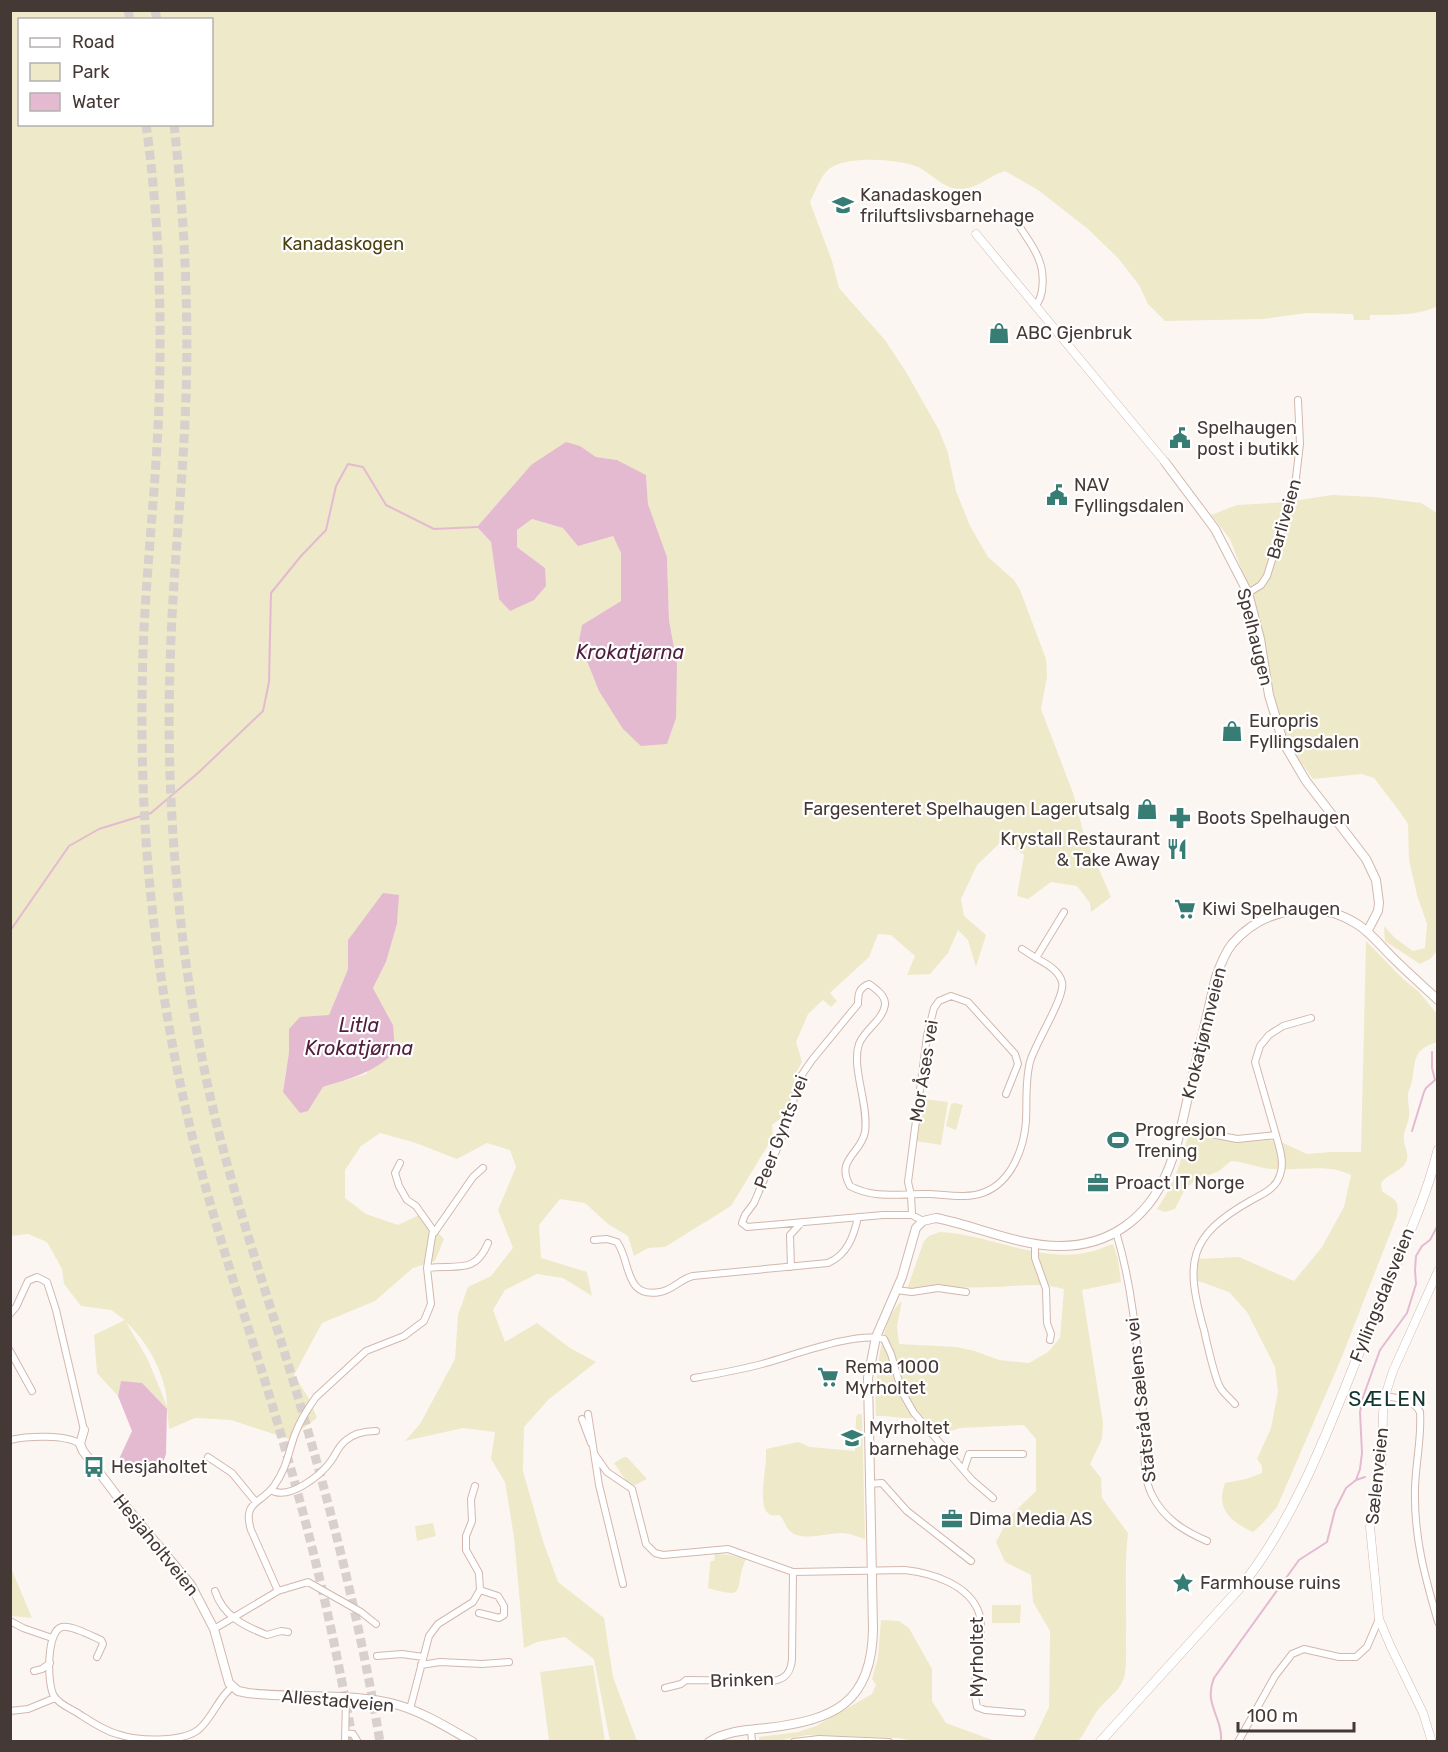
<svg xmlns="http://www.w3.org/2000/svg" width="1448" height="1752" viewBox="0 0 1448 1752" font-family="Rubik,sans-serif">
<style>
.green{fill:#eee9c8;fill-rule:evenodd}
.water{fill:#e4bad1}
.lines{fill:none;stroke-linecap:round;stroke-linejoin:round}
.stream{stroke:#e4bad1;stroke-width:2}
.primary-tunnel{stroke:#d7d0cd;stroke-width:9;stroke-dasharray:9 4.5;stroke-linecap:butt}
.minor-casing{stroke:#d3b7ac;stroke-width:8}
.tertiary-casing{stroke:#d3b7ac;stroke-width:9}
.secondary-casing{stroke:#d3b7ac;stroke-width:10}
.primary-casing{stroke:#d3b7ac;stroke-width:10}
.minor{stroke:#fff;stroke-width:6}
.tertiary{stroke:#fff;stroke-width:8}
.secondary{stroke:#fff;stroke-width:8}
.primary{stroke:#fff;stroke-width:9}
.labels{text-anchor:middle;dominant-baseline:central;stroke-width:4.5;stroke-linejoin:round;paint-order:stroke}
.poi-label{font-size:18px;fill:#453935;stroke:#fff;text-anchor:start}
.park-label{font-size:18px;fill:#4a410d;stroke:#fff}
.street-label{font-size:18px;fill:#453935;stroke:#fff}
.water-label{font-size:20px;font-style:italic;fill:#501d3d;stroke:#fff}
.quarter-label{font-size:21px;letter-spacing:1.5px;fill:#143631;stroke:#fff}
</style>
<rect width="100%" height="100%" fill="#fcf6f3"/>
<path class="green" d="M10,11h1427l1,295c-21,10 -46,9 -68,9v5h-16l-1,-6 -46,-1 -44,6 -98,2 -17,-17 -9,-19 -21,-27 -30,-29 -50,-39 -33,-19c-15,4 -27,17 -42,18 -17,2 -31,-15 -45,-22 -19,-8 -68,-11 -86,0 -11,6 -16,24 -22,35l22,59 7,27 46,52 21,32 33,58 9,23 8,38 14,35 18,31 26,23 6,10 26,69 1,18 -6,32 32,84 11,42 27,62 -20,15 -1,-9 -13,-17 -26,-4 -23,17 -11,-3 7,-41 -21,-15 -26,25 -16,34 3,17 22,19 -10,32 -8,-27 -10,-10 -10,23 -18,21 -23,1 8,-19 -24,-21 -13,-1 -9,23 -39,36 7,8 -6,6 -8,-7 -15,14 -12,28 6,20 -6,11 -10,41 -14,11 1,12 -42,69 -66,41 -17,1 -14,8 -6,-20 -20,-12 -23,-21 -25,-4 -21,26 2,33 46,14 5,24 -29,-18 -26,-4 -32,16 -12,20 12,32 32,-19 33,25 26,14 -48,38 -24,27 -1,44 20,70 15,41 46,36 9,59 24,64h-27l-16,-82 -29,-22 -28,5 -13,6 -10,-111 -9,-55 -14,-23 4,-27 -32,-4 -58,13 15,-17 35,-65 3,-44 10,-28 23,-11 22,-28 -15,-38 18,-43 -6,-17 -23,-7 -30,16 -44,-17 -33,-9 -19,13 -16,24v28l21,16 32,11 23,-11 23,25 -9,22 -22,7 -38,33 -53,22 -28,52 14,22 9,21 -28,21 -58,-19 -36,-2 -26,11 -2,-20 -46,-28 -3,15 -21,-23 -3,-38 31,-15 -14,-10 -30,-4 -17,-22 -2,-15 -15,-27 -19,-8 -17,2zM20,20h192v104h-192zM580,446l16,11 21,3 29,15 2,29 19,53 2,63 8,44 -95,-39 39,-24v-48l-8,-17 -50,-8 -31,-9 -15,11v17l28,21 -46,31 -8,-57 -14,-15 54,-62zM398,895l-1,29 -11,38 -13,26 20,37 -27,49 -43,13 -15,24 -25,-19 6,-40v-23l40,-14 19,-46v-29zM126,1322c22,20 41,55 41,84l-19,-46z
M1332,495l42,2 47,6 16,10 1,437 -8,9 -10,5 -35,-23 -1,-15 11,12 18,13 12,-3 2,-24 -10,-29 -8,-35 -1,-36 -8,-12 -26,-34 -12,-4 -49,5 -30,-42 -29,-135 -24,-63 -19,-24 26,-10 50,-3z
M1366,941l37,38 16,13 18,22v28c-24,8 -21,16 -25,39 -1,6 -5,11 -4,17 0,6 2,13 1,19 -1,7 -6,15 -5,23 0,7 6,14 2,22 -5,10 -19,12 -25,21l1,8c12,9 18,8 15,25l-56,143 -64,148 -16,18 -8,7c-15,-7 -31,-16 -31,-35 0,-4 2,-10 3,-14l21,-4 16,-6v-7l-5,-7 14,-31 7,-36 -3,-25 -28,-55 -18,-20 -39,-14 7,-19 42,-2 55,24 28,-34 22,-40 7,-32c-23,-12 -53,-4 -79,-6 -14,-1 -27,-7 -41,-8l-12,10 -25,10 -10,10 -9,18 -10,3 -8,-3c16,-23 24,-46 31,-73l46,5 34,-1 13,2 26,12 24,-2h30z
M924,1099l24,3 -7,43 -25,-4 6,-40z
M955,1103l8,2 -7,25 -10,-4 5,-22z
M940,1232c46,2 91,27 138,22 12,-1 24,-6 35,-10l5,15 3,23 -39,8 21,133 -1,16 -12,25 11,14 1,20 26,35c-4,36 -1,71 -2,107 0,12 1,26 -2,38 -5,15 -21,23 -29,36 -6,9 -10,19 -17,27h-48l4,-2 15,-32 1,-76 -17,-29 -2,-27 -26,-13 -9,-20 13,-25 27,-26v-52l-12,-14 -64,3 -12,4 -14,-4 -12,-12c-19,5 -28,-1 -46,0 -2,-29 3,-97 26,-115l-5,25 2,18 57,3 19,4 24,9 30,3 19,-11 12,-14 4,-49c-27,-7 -43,-3 -69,-2 -30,1 -59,0 -88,2l17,-48 5,-5z
M858,1414h4l3,125c-7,-2 -15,-6 -23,-6 -14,0 -42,9 -52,-2 -5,-4 -5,-11 -11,-16 -23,5 -15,-32 -14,-46 1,-7 1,-13 1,-20l32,-7 12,5 45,4 1,-34z
M624,1457h3l20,22 -12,6 -8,-3 -13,-19z
M433,1523l3,13 -19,5 -2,-15z
M715,1554l15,1 16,4c-14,31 4,41 -38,29l2,-24 1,-3h3z
M10,1568h1l21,50 -21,-2z
M992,1605h29l-1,18h-28z
M881,1620l18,1 10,7 23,41v32l14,22 49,18 -74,1 -23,-4 -91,-3 -30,6h-18v-4l39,-5 18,-6 56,-32 4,-9 -4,-6 6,-22z
M593,1665l12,76h-56l-9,-69z"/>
<path class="water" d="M566,442l14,4 16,11 21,3 29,15 2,29 19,53 2,63 8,44 -1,54 -9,26 -26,2 -18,-17 -24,-38 -20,-50 3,-16 39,-24v-48l-8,-17 -35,10 -15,-18 -31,-9 -15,11v17l28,21 1,18 -12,14 -24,11 -11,-12 -8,-57 -14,-15 54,-62z
M383,893l16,2 -2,29 -11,38 -13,26 20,37 2,27c-22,21 -43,26 -72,35l-15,24 -8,2 -17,-21 6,-40v-23l11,-12 29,-2 19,-46v-29z
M121,1381l21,2 25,26 -1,45 -6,17 -15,6 -26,-18 13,-28 -14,-35z"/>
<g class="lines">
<path class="stream" d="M10,931l59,-85 30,-17 52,-16 47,-40 65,-62 6,-29 2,-89 30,-37 25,-26 10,-44 12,-22 15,3 23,38 48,24 43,-2
M1412,1131l12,-39 2,-4 9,-8 -3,-12v-16
M1356,1480l9,-3
M1221,1742c2,-25 -18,-38 -7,-64l85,-118 28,-18 8,-32 11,-22 10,-8 4,-11 2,-16 -2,-41 3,-15 17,-47 27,-37 9,-29 -1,-14 1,-14 6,-10 8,-6 8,-15"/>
<path class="primary-tunnel" d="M128,10l2,10
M155,10l2,10
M146,124c13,93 16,187 13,281 -3,82 -13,165 -16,247 -3,91 0,182 11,272 11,93 29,185 55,275 24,85 53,168 77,253 28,95 50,192 67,290
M174,124c10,91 15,182 12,273 -3,90 -14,181 -16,272 -3,90 2,181 13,272 10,76 24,152 45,226 22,80 49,158 72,237 33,111 61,223 80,338"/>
<defs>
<path id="minor" d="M1020,227c6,10 15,21 19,33 5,12 6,36 -4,46
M1248,593l13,-8 6,-9 28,-90 5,-42 -2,-44
M1022,949l14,9
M1181,1128l56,11 39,-4c3,12 9,27 4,40 -4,14 -18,19 -30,26 -63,36 -65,62 -46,129 3,13 10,46 16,57 3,6 11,12 15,17
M1276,1135l-21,-73 5,-16 9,-11 14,-9 28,-8
M912,1215l-1,-20 -3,-13 19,-146 7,-28 5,-7 12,-5 17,6 47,52 3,10 -12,30
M923,1221l-11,-6h-29l-136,12 -5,-4 3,-8 9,-12 28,-66 19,-61 11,-16 46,-56c0,-11 1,-16 11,-20 7,5 17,12 16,21 -2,15 -21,25 -26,39 -8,23 10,61 6,88 -4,22 -30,27 -15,54 26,14 52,7 80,8 17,1 39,5 55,-2 27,-11 39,-44 41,-71 1,-20 -1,-40 4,-59 5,-19 36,-66 32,-80 -3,-12 -17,-19 -26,-24l28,-46
M1116,1232c19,62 22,127 28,191 2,23 -3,51 8,72 12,24 32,36 55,46
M434,1233l39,-56 10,-9
M594,1240l13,-1 10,3c14,19 7,57 43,50 13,-2 20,-13 33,-16l135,-13c19,-8 26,-27 30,-46
M1035,1244v14l11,31 1,34 4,11 -1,6
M791,1267l-1,-32 11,-12
M427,1268c30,-4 48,7 61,-25
M896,1290l16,2 26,-4 28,4
M10,1314l6,-7 12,-26 9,-4 10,5 9,28 28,120
M10,1351l22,40
M694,1378c23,-4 46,-8 68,-14 30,-8 94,-33 122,-25l7,15 11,38 12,21 58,67 21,18
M1385,1396c14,2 28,3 35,16 2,26 -5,53 -5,79 -1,47 10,86 23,131
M588,1414l11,71 24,99
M582,1419l9,24
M10,1440c17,-4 56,-6 70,4
M595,1455l12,17 25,17 14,55 9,9 8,2 65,-6 65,23 112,-2c26,3 64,14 74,43 4,13 1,33 -1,47 -2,15 -5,32 -1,47l8,3 37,3
M208,1457l24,16 23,28
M964,1469l5,-15h54
M869,1484l13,-1 25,28 64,50
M271,1490c18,11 50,-15 60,-29 5,-7 7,-14 14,-20 8,-7 20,-10 31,-10
M215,1591c8,25 29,35 52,44l14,-4 7,1
M278,1591l30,-9 53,30 15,12
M479,1613l20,5 5,-3v-9l-6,-10 -18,-6
M10,1621l13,7 29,10
M214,1629l64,-38 -27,-61c-9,-29 10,-26 23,-44 13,-18 14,-33 21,-52 5,-13 13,-26 21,-37l50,-46 38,-15 20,-15 7,-17 -4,-36 6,-38 -17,-24 -9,-6 -8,-14 -4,-13 5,-10
M377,1656l25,-2 21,3
M97,1657l6,-13 -2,-4c-9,-4 -30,-15 -39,-13 -16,4 -15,58 -8,69 5,8 15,12 22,16 13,8 26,18 41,22 20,7 63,9 81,-4 14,-11 20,-32 34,-43
M421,1665l19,-3 42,2 27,-2
M34,1671l8,-2 8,-6
M665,1688l16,-4 5,-4 87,1c13,-2 18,-9 19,-22l1,-87
M410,1709l19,-73 9,-12 35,-22 7,-12 -1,-17 -13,-23v-14l6,-15 -1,-22 4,-13
M10,1711l18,-2 27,-11
M751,1730l1,12
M346,1733l7,1 5,8
M345,1742l1,-43
M794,1742l25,-3 70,3
M1238,1742l37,-66 17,-22 12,-5 35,8h17l11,-10 12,-28"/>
<path id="tertiary" d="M976,234l189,228
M1432,1742l-9,-29 -33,-68 -11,-26 -9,-92 12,-67 1,-47 2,-17 8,-25 45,-100"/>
<path id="secondary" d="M1165,462l50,67 33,64 12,46 9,56 14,47 23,39 60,78 10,21 3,23 -1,8 -11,21
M84,1430l-4,14 3,7 34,45 74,89 23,44 15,54 9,8 10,2c49,6 103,-1 150,12 27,8 50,23 75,37
M709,1742c17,-11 38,-12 58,-14 66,-8 105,-24 106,-99l-5,-251 8,-41 26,-60 14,-49 7,-7 13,-3c41,8 82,28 124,28 23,0 45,-6 64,-19 47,-32 54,-88 66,-139 9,-37 17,-74 26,-111 4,-11 8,-23 16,-33 31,-36 84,-46 125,-20 13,8 23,21 34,32 15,15 31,29 47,44"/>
<path id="primary" d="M1100,1742l139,-153c63,-77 97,-182 135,-273 22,-54 50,-109 64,-166"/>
</defs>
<use href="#minor" class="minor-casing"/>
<use href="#tertiary" class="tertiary-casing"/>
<use href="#secondary" class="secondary-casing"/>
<use href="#primary" class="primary-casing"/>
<use href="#minor" class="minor"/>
<use href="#tertiary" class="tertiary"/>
<use href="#secondary" class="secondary"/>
<use href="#primary" class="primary"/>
</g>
<defs>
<symbol id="school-bare" viewBox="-9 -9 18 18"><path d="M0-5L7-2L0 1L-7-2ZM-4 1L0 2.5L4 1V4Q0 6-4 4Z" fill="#377d74" stroke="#fff" stroke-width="2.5" paint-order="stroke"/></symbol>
<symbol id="shop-bare" viewBox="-9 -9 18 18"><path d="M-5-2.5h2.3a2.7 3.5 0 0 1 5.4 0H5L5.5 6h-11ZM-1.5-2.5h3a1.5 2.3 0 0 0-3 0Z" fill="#377d74" stroke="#fff" stroke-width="2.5" paint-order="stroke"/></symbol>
<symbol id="civic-bare" viewBox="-9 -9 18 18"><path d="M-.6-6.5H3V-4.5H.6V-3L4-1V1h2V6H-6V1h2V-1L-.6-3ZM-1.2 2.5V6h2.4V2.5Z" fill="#377d74" stroke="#fff" stroke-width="2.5" paint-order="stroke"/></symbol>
<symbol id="pharmacy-bare" viewBox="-9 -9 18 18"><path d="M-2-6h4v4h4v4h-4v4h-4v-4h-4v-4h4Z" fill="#377d74" stroke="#fff" stroke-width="2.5" paint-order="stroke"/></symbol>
<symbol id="restaurant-bare" viewBox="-9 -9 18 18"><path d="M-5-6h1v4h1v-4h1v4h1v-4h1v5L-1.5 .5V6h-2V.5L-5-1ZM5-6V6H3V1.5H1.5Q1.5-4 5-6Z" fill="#377d74" stroke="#fff" stroke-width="2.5" paint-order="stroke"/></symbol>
<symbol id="supermarket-bare" viewBox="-9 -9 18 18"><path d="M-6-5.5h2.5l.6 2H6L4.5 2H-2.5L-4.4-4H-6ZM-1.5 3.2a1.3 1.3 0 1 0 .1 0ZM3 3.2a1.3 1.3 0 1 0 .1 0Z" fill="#377d74" stroke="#fff" stroke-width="2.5" paint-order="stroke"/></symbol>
<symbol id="stadium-bare" viewBox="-9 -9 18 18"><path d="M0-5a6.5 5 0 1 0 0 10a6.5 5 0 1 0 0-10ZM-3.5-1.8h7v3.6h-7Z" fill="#377d74" stroke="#fff" stroke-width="2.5" paint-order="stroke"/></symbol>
<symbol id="office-bare" viewBox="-9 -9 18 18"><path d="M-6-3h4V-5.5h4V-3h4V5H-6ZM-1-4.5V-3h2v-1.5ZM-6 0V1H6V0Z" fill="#377d74" stroke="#fff" stroke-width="2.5" paint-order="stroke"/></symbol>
<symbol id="bus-bare" viewBox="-9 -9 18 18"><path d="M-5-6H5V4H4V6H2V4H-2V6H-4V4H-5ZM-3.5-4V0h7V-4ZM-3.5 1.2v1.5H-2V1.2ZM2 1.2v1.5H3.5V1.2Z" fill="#377d74" stroke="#fff" stroke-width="2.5" paint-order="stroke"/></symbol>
<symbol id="sight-bare" viewBox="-9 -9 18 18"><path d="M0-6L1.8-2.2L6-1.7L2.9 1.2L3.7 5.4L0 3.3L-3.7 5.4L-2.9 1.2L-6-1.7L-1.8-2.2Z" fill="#377d74" stroke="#fff" stroke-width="2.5" paint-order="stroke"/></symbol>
</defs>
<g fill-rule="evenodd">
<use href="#school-bare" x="828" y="190" width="30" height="30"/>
<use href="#shop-bare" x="984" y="318" width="30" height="30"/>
<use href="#civic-bare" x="1165" y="423" width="30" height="30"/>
<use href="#civic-bare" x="1042" y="480" width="30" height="30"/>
<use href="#shop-bare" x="1217" y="716" width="30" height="30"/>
<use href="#shop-bare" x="1132" y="794" width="30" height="30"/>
<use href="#pharmacy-bare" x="1165" y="803" width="30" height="30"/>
<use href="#restaurant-bare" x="1162" y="834" width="30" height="30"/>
<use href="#supermarket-bare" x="1170" y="894" width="30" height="30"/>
<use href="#stadium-bare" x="1103" y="1125" width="30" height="30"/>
<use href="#office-bare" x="1083" y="1168" width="30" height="30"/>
<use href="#supermarket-bare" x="813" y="1362" width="30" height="30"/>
<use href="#school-bare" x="837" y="1423" width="30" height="30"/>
<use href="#bus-bare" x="79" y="1452" width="30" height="30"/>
<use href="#office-bare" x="937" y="1504" width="30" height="30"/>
<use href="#sight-bare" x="1168" y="1568" width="30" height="30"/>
</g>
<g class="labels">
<g class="poi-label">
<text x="860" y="195">Kanadaskogen<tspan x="860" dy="21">friluftslivsbarnehage</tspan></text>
<text x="1016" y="333">ABC Gjenbruk</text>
<text x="1197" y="428">Spelhaugen<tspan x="1197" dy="21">post i butikk</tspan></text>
<text x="1074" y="485">NAV<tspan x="1074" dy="21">Fyllingsdalen</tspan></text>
<text x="1249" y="721">Europris<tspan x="1249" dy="21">Fyllingsdalen</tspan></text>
<text x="1130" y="809" text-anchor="end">Fargesenteret Spelhaugen Lagerutsalg</text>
<text x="1197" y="818">Boots Spelhaugen</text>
<text x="1160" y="839" text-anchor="end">Krystall Restaurant<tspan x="1160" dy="21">&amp; Take Away</tspan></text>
<text x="1202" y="909">Kiwi Spelhaugen</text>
<text x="1135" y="1130">Progresjon<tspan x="1135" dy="21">Trening</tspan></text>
<text x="1115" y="1183">Proact IT Norge</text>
<text x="845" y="1367">Rema 1000<tspan x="845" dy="21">Myrholtet</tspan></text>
<text x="869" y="1428">Myrholtet<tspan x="869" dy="21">barnehage</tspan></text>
<text x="111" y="1467">Hesjaholtet</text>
<text x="969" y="1519">Dima Media AS</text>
<text x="1200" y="1583">Farmhouse ruins</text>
</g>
<g class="park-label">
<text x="343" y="244">Kanadaskogen</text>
</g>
<g class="street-label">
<text transform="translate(1284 519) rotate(-74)">Barliveien</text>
<text transform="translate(1255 637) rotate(76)">Spelhaugen</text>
<text transform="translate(1204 1033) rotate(-76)">Krokatjønnveien</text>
<text transform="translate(924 1071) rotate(-81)">Mor Åses vei</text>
<text transform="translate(781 1132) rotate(-69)">Peer Gynts vei</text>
<text transform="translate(1382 1295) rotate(-68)">Fyllingsdalsveien</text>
<text transform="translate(1141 1400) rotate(-96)">Statsråd Sælens vei</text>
<text transform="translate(1377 1476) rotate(-84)">Sælenveien</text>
<text transform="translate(156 1545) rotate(51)">Hesjaholtveien</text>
<text transform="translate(977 1657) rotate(-90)">Myrholtet</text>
<text transform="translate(742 1680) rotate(-2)">Brinken</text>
<text transform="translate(338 1701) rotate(5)">Allestadveien</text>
</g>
<g class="water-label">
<text x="630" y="652">Krokatjørna</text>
<text x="359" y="1025">Litla<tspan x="359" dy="23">Krokatjørna</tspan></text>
</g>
<g class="quarter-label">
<text x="1388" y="1398">SÆLEN</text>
</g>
</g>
<rect width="1448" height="1752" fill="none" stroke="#453935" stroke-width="24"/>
<rect x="18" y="18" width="195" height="108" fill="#ffffff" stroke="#b5b0ae" stroke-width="1.5"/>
<rect x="30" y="38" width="30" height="9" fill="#ffffff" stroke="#b5b0ae" stroke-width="1.5"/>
<text x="72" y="48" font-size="18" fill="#453935">Road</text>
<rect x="30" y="63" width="30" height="18" fill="#eee9c8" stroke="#b5b0ae" stroke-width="1.5"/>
<text x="72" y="78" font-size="18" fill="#453935">Park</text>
<rect x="30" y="93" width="30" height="18" fill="#e4bad1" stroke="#b5b0ae" stroke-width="1.5"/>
<text x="72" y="108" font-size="18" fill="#453935">Water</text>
<path d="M1238 1722v9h116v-9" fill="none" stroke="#453935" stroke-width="3"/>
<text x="1247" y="1722" font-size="18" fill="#453935" stroke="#ffffff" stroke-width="4.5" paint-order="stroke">100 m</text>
</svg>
